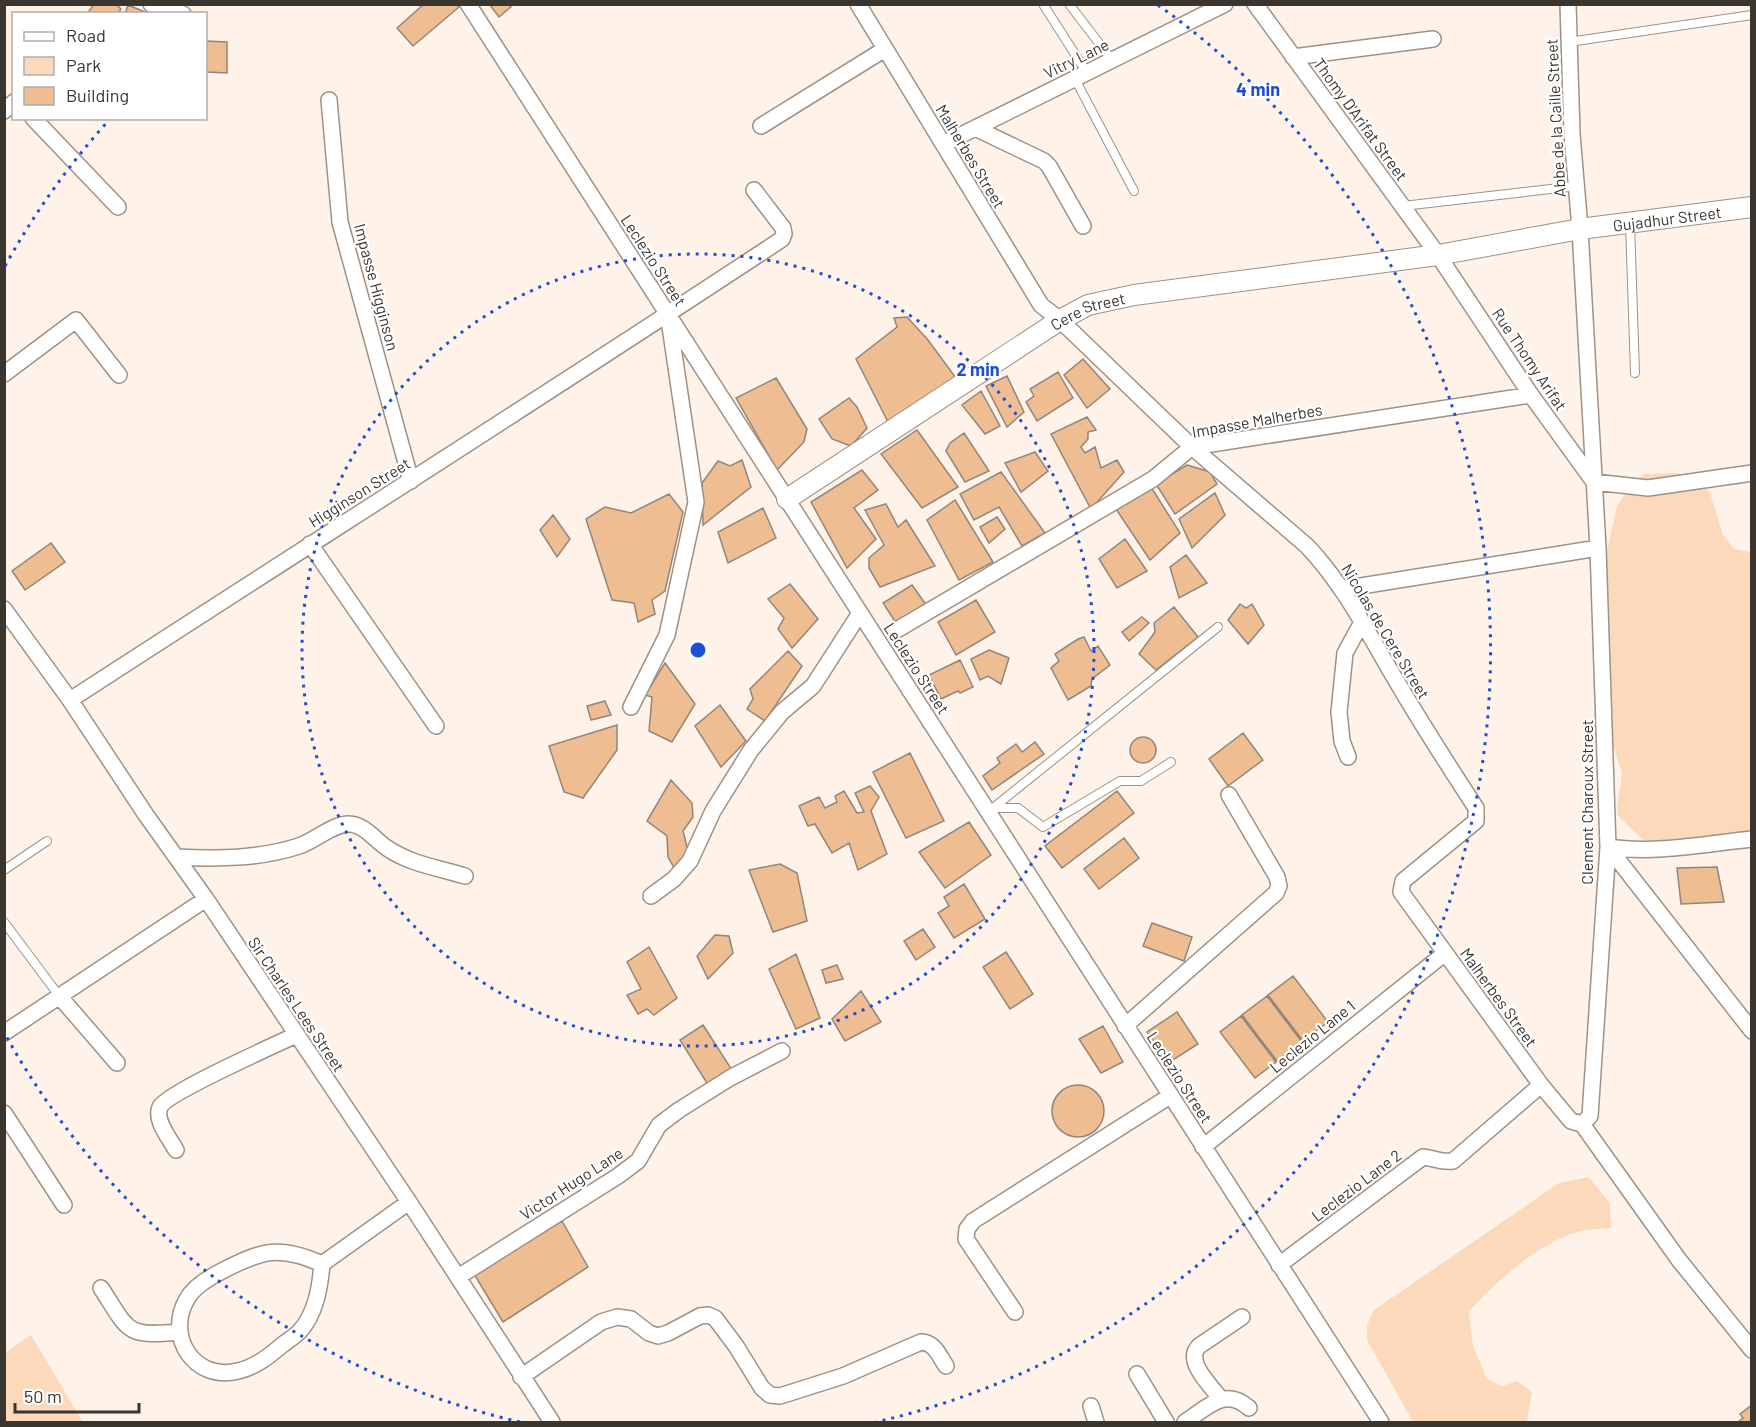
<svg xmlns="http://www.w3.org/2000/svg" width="1756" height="1427" viewBox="0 0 1756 1427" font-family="Barlow,sans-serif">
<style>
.green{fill:#fcd9bb}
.building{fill:#eebd91;stroke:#93857a;stroke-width:1.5}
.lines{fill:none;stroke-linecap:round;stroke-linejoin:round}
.service-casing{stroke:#9f9185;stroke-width:10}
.minor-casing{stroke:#9f9185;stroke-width:18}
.tertiary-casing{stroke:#9f9185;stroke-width:22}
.service{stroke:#fff;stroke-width:8}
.minor{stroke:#fff;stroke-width:15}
.tertiary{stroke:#fff;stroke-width:20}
.ring{fill:none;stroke:#1d4ed8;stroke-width:3;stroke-dasharray:3 6}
.labels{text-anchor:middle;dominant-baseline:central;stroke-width:4.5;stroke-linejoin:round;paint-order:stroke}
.street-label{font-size:16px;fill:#3b3530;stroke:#fff}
.centre{fill:#1d4ed8;stroke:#fff;stroke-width:3}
.ring-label{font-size:18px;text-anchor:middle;font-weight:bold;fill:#1d4ed8;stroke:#fff;stroke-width:4.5;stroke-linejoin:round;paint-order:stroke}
</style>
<rect width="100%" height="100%" fill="#fff3e9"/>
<path class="green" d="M1676,473l24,7 10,13 13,42 11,14 17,3v278l-29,8 -65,6 -15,-5 -24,-23 -1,-9 5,-34 -8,-25 -15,-21 3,-154 15,-67 15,-21 12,-11z
M1589,1177l21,27 1,24c-12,1 -26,1 -37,5 -39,13 -77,48 -105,78l4,35 14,33 15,7 15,-5 15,11 -5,30h-114l-46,-82v-15l7,-15 185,-127z
M31,1335l52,87h-78v-69z"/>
<path class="building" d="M94,4h22l5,5 -4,5h-30z
M424,4h32l3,3 -46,39 -16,-18z
M489,4h25l-15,13z
M128,5l22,9h-25z
M206,41l21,1v31l-21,-1z
M907,317l21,23 28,38 -67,46 -33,-65 41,-32 -3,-9z
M1083,359l27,30 -23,19 -23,-33z
M1058,372l15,26 -36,23 -11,-19 8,-6 -4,-7z
M1007,376l17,36 -17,15 -21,-41z
M776,378l31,51 -3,13 -27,28 -41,-72z
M981,391l19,35 -15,8 -23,-29z
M849,398l8,9 10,21 -16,18 -19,-7 -13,-20z
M1087,417l9,13 -8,2v7l-7,8 4,6 10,-6 6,21 16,-8 7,12 -33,37 -40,-75z
M917,430l41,57 -36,21 -41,-54z
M964,433l25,38 -24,11 -19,-31 4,-8z
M1035,452l13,19 -27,21 -16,-29z
M742,460l9,27 -48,38 -1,-42 16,-22 12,5z
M1187,465l23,7 7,12 -42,30 -19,-30z
M862,470l16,20 -24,18 22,31 -29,29 -36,-66z
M1001,472l44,61 -23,13 -23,-39 -25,13 -14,-26z
M1151,487l29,46 -30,27 -34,-51z
M1215,493l10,22 -33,33 -13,-29z
M669,494l14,18 -18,79 -13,9 3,14 -17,8 -4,-19 -22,-3 -26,-81 19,-12 26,6z
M955,500l38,62 -34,18 -32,-60z
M886,504l12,23 8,-7 29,46 -55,21 -11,-19v-10l15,-13 -19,-35z
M763,508l13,30 -48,25 -10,-31z
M553,515l17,24 -13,18 -17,-27z
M997,517l8,12 -16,14 -9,-16z
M1125,539l22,32 -30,17 -18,-29z
M51,543l14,19 -40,28 -13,-19z
M1186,555l21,28 -28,15 -9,-31z
M790,584l28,35 -26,29 -14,-19 6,-11 -16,-19z
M912,585l17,24 -33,14 -13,-20z
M976,600l19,32 -39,23 -18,-33z
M1240,604l6,4 6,-4 12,21 -16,19 -20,-24z
M1174,607l24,30 -42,33 -17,-16 16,-22 -1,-9z
M1142,617l7,6 -20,18 -7,-9z
M1084,637l7,14 7,-5 12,19 -18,14 -1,7 -23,14 -17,-32 8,-7 -4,-7 23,-15z
M989,650l20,8 -8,26 -13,-8 -8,4 -9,-21z
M788,651l14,15 -37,55 -18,-12 6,-10 -3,-10z
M960,660l13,27 -13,6 -2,-2 -17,8 -12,-24z
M665,663l30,41 -23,38 -23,-11 3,-34 -7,-2z
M605,701l6,14 -20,5 -4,-14z
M720,705l26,36 -25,26 -26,-41z
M617,725v25l-34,48 -19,-6 -15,-46z
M1243,733l20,27 -35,26 -19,-27z
M1130 750a13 13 0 1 1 26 0a13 13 0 1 1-26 0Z
M1035,742l9,12 -52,36 -9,-14 17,-13 -3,-5 19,-14 6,8z
M910,753l34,68 -38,17 -33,-66z
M671,780l21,23 1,14 -10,14 5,20 -11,22 -9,-16 -1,-21 -20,-15z
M870,786l9,11 -8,14 16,43 -29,16 -9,-27 -17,10 -17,-29 -7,2 -9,-20 20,-9 6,11 12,-6 -2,-6 9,-5 13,22 7,-1 -9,-19z
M1117,791l17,22 -72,55 -17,-22z
M969,822l22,33 -46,33 -26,-36z
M1124,838l15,20 -40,31 -15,-20z
M780,864l17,9 10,48 -34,11 -24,-62z
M1717,867l7,35 -43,2 -4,-36z
M964,884l21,35 -31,19 -16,-25 11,-7 -5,-9z
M1152,923l40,14 -8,24 -41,-15z
M923,929l12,18 -19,13 -12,-19z
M715,935l14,1 4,17 -25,26 -11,-23z
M649,947l28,51 -23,17 -7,-6 -9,5 -11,-19 14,-6 -14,-27z
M1006,952l27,42 -23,15 -27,-42z
M796,954l24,64 -24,11 -27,-60z
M837,965l6,14 -17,4 -4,-13z
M1293,976l35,46 -25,19 -35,-46z
M861,991l20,31 -36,19 -13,-22z
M1267,996l35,46 -25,19 -35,-46z
M1177,1012l21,32 -30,19 -21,-31z
M1241,1016l35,46 -21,16 -35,-46z
M703,1025l29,45 -22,18 -30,-48z
M1103,1026l20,36 -22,11 -22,-34z
M1052 1111a26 26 0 1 1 52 0a26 26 0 1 1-52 0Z
M562,1221l26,46 -85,55 -29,-48z
M1752,1405v17h-14l5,-4 -3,-4z"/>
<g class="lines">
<defs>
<path id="service" d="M1043,4l44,69
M1069,4l43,56
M1569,42l183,-27
M1075,79l59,112
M1403,206l174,-20
M1630,224l5,149
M993,808h25l25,19 77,-46h21l30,-19
M988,812l230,-185
M4,870l43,-29
M4,922l56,75"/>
<path id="minor" d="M151,4l32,10
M468,4l913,1418
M858,4l183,301 19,15 132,127 115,99c39,41 64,93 93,141 24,41 50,81 76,121v13l-73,60 -2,11 140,193 30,36 11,3
M1255,4l183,251 93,140 63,87 54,6 104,-15
M1568,4l4,130 8,95 18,319 10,299 -18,269 -8,8
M1293,57l140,-18
M329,100l11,122 71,259
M4,111l10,-9
M33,118l85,89
M761,126l124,-77
M975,128l69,33 5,5 34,60
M943,144l282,-140
M4,374l72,-54 43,55
M310,544l126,182
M1342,589l256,-41
M4,609l66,91 76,115 60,84 203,303 143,220
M895,631l258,-152 39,-32 339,-52
M70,700c237,-154 476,-305 712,-461l2,-5 -1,-6 -29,-38
M631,707l36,-72 29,-133 -27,-182
M1348,757l-6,-16 -3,-29 6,-59 17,-31
M1608,847l144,184
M1608,847c47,7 96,-3 144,-8
M176,857c41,2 83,2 123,-11 16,-5 33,-22 50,-22 15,0 27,17 38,24 23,16 52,20 78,28
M651,896l23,-17 16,-18 23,-50 38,-61 31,-38 31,-26 47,-73
M60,997l57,66
M1125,1026l151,-133 3,-7 -2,-9 -48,-82
M4,1033l202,-134
M4,1113l60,92
M1582,1124l97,136 73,90
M1203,1147l241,-193
M176,1150c-6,-11 -22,-30 -16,-43 7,-14 115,-62 136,-72
M322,1264c-42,-19 -60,-14 -100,7 -12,6 -28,15 -35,28 -22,38 8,83 51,72 17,-4 30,-14 43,-25 6,-5 13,-9 18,-14 17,-18 21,-45 23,-68l87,-62
M1279,1265l144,-108c12,1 18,6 30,4l88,-76
M458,1277l160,-101 20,-15 21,-36 20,-15 51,-32 52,-27
M101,1288c28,43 24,49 77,44
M1015,1312l-49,-73 1,-10 6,-8 197,-125
M1137,1374l29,48
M521,1377l80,-55 16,-5 14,2 18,14 9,3 10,-3 32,-17 8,-1 7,3 21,28 26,42 8,7 10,1 63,-20 78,-34c13,0 18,13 25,24
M1221,1399c-10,-13 -37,-38 -22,-53l43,-29
M1091,1406l5,16
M1185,1422c22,-14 40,-36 64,-14"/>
<g id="tertiary">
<path id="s1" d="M787,499l273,-179 28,-15 46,-10 304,-40 142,-26 172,-22"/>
</g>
</defs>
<use href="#service" class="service-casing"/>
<use href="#minor" class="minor-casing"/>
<use href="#tertiary" class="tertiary-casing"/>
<use href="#service" class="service"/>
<use href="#minor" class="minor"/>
<use href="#tertiary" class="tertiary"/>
</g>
<g class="ring">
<circle cx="698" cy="650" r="396"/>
<path d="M520 1422A792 792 0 0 1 5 1034M5 266A792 792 0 0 1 109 120M1158 5A792 792 0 0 1 876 1422"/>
</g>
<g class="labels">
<g class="street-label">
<text transform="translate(1076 58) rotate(-26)">Vitry Lane</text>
<text transform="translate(1555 118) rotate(-93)">Abbe de la Caille Street</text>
<text transform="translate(1361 119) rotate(54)">Thomy D'Arifat Street</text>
<text transform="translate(971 156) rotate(59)">Malherbes Street</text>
<text stroke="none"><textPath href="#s1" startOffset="944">Gujadhur Street</textPath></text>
<text transform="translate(654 260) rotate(57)">Leclezio Street</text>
<text transform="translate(377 287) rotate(75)">Impasse Higginson</text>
<text stroke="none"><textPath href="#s1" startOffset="356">Cere Street</textPath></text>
<text transform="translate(1530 359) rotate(56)">Rue Thomy Arifat</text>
<text transform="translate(1257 420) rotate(-10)">Impasse Malherbes</text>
<text transform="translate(359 492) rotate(-32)">Higginson Street</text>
<text transform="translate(1386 631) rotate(59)">Nicolas de Cere Street</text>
<text transform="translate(917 668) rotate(57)">Leclezio Street</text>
<text transform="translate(1586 802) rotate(-90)">Clement Charoux Street</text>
<text transform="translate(1499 997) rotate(54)">Malherbes Street</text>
<text transform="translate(297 1004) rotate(56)">Sir Charles Lees Street</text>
<text transform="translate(1312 1036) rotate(-39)">Leclezio Lane 1</text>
<text transform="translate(1180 1077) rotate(57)">Leclezio Street</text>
<text transform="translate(571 1183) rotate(-33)">Victor Hugo Lane</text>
<text transform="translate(1356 1185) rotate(-37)">Leclezio Lane 2</text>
</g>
</g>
<circle cx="698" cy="650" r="9" class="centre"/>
<g class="ring-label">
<text x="1258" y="96">4 min</text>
<text x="978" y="376">2 min</text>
</g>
<rect width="1756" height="1427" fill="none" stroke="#3b3530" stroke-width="12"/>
<rect x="12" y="12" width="195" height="108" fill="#ffffff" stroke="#b1aeac" stroke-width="1.5"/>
<rect x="24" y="32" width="30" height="9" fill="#ffffff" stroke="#b1aeac" stroke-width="1.5"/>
<text x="66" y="42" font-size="18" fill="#3b3530">Road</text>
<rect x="24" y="57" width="30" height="18" fill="#fcd9bb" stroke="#b1aeac" stroke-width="1.5"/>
<text x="66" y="72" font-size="18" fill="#3b3530">Park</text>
<rect x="24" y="87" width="30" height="18" fill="#eebd91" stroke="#b1aeac" stroke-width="1.5"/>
<text x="66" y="102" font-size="18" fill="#3b3530">Building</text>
<path d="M15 1403v9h124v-9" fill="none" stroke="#3b3530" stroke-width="3"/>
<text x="24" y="1403" font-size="18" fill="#3b3530" stroke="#ffffff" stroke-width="4.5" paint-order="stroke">50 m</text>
</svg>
